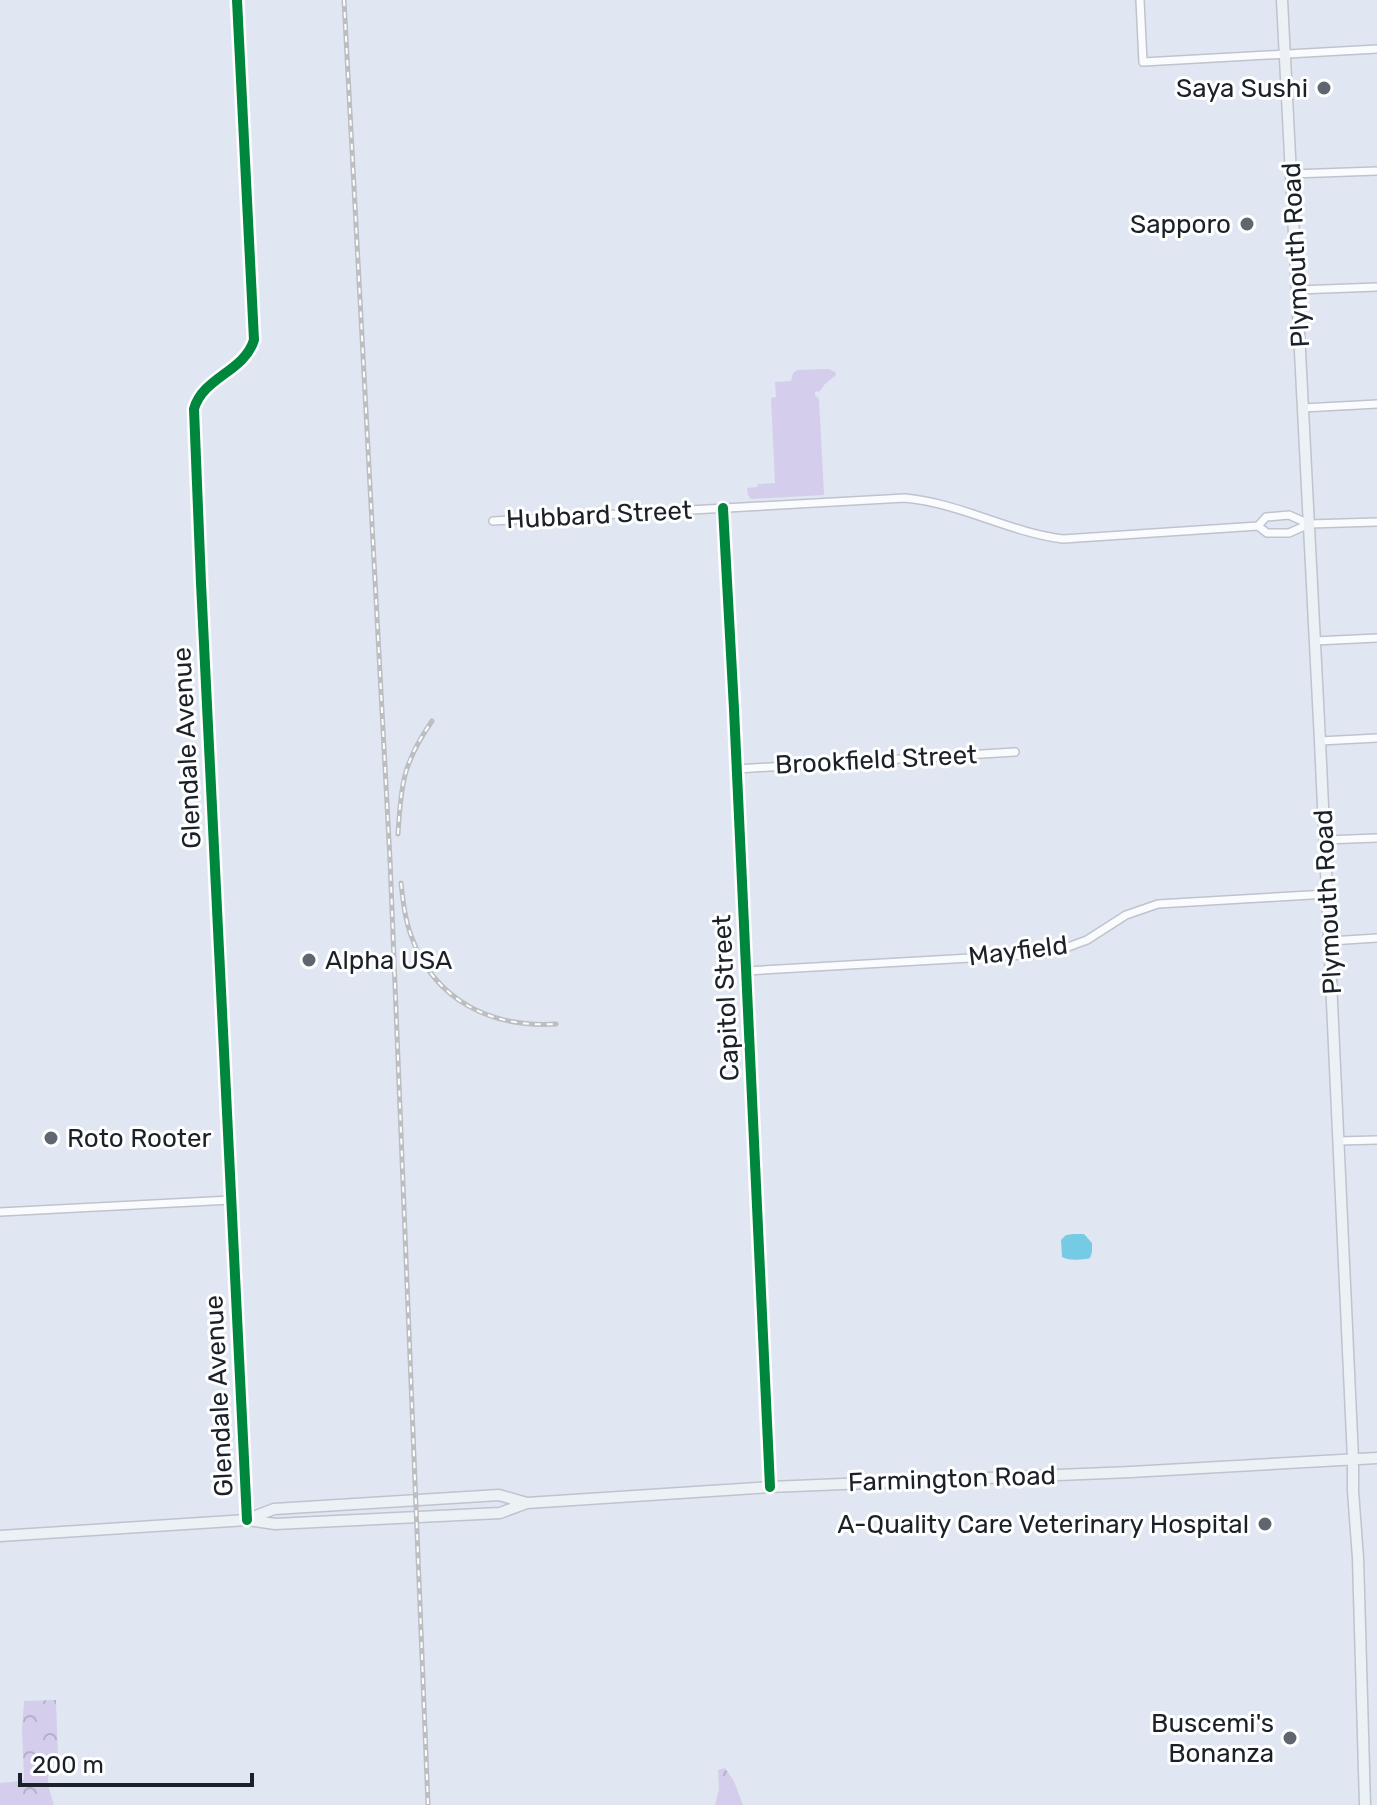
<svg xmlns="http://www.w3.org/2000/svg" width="1377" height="1805" viewBox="0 0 1377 1805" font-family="Rubik,sans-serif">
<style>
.green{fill:#d4cdec}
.forest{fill:url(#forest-crowns)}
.water{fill:#74cbe3}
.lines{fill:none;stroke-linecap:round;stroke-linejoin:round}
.street-casing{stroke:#bec3cd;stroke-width:10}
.secondary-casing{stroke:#bec3cd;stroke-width:13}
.street{stroke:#fafbfd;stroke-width:7}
.secondary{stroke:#ecf1f5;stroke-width:10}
.rail-casing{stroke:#bcbec2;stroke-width:5}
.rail{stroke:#fff;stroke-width:2;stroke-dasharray:6;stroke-linecap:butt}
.cycleway-casing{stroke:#fff;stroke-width:15}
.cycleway{stroke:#00873e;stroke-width:10}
.poi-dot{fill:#60666f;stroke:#fff;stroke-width:3}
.labels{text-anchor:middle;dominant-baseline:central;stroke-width:6;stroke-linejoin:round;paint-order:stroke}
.poi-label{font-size:26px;fill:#1b2129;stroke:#fff;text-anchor:end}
.street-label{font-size:26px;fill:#1b2129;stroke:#fff}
</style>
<defs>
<pattern id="forest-crowns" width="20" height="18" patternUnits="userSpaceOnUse" patternTransform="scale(2)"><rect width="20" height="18" fill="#d4cdec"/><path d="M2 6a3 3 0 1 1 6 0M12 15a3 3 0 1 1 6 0" fill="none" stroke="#b5b0ca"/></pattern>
</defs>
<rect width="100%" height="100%" fill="#e1e7f2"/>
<path class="green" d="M829,369l6,3 1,3 -11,9 -5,7 -5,1v3l4,4 5,96 -73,4 -3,-4 -1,-7 10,-1 1,-3 17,-1 -4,-85 5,-1 -1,-15 16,-1 2,-8 4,-3z"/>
<path class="forest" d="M56,1700l2,55 -9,5 -1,25 6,20h-54v-22l21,-2 3,-2 -2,-49 2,-29z
M725,1768l9,13 9,24h-28l4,-16 -1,-19z"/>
<path class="water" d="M1074,1234h10l8,9v9l-2,6c-7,2 -21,3 -28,-1l-1,-17 5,-5z"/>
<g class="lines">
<defs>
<path id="street" d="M237,0l17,340c-10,32 -51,37 -60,69l7,174 46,937
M1140,0l3,62 234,-13
M1292,174l85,-3
M1298,290l79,-3
M1303,408l74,-4
M723,508l11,201 36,778
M493,521l412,-23c55,5 103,34 158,41l195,-13 9,7h22l20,-9 68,-2
M1258,526l8,-9 23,-2 20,9
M1315,641l62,-3
M1320,741l57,-3
M737,769l278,-17
M1325,840l52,-2
M1330,941l47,-3
M746,971l295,-17 19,-4 27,-10 39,-25 32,-11 169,-10
M1339,1141l38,-1
M0,1212l231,-12"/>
<path id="secondary" d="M1282,0l38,741 33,718v32l5,67 7,247
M248,1519l26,-10 225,-14 28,8
M0,1536l247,-16 28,4 225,-11 27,-10 243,-16 361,-15 246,-14"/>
</defs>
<use href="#street" class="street-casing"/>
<use href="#secondary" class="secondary-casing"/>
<use href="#street" class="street"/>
<use href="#secondary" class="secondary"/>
<defs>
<path id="rail" d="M344,0l46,860 38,945
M398,834c3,-50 5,-71 34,-113
M401,883c2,18 4,37 11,55 23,63 80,90 144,86"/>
</defs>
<use href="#rail" class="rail-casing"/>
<use href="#rail" class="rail"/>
<defs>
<path id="cycleway" d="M237,0l17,340c-10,32 -51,37 -60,69l7,174 46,937
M723,508l11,201 36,778"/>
</defs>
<use href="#cycleway" class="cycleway-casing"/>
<use href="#cycleway" class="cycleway"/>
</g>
<g class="poi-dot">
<circle cx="1324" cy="88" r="8"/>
<circle cx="1247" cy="224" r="8"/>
<circle cx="309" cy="960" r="8"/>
<circle cx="51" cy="1138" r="8"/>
<circle cx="1265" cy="1524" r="8"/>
<circle cx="1290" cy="1738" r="8"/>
</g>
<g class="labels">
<g class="poi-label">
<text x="1308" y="88">Saya Sushi</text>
<text x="1231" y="224">Sapporo</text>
<text x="325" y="960" text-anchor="start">Alpha USA</text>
<text x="67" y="1138" text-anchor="start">Roto Rooter</text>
<text x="1249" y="1524">A-Quality Care Veterinary Hospital</text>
<text x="1274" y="1723">Buscemi's<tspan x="1274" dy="30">Bonanza</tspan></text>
</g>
<g class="street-label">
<text transform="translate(1296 255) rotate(-93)">Plymouth Road</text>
<text transform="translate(599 515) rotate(-3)">Hubbard Street</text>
<text transform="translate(187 748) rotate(-93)">Glendale Avenue</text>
<text transform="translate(876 760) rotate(-3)">Brookfield Street</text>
<text transform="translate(1328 902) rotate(-93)">Plymouth Road</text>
<text transform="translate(1018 951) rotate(-7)">Mayfield</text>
<text transform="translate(726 998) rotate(-93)">Capitol Street</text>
<text transform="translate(219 1396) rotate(-93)">Glendale Avenue</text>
<text transform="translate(952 1479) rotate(-2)">Farmington Road</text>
</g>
</g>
<path d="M20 1773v12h232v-12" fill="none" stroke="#1b2129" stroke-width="4"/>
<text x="32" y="1773" font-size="24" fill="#1b2129" stroke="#ffffff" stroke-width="6" paint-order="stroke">200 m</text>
</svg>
